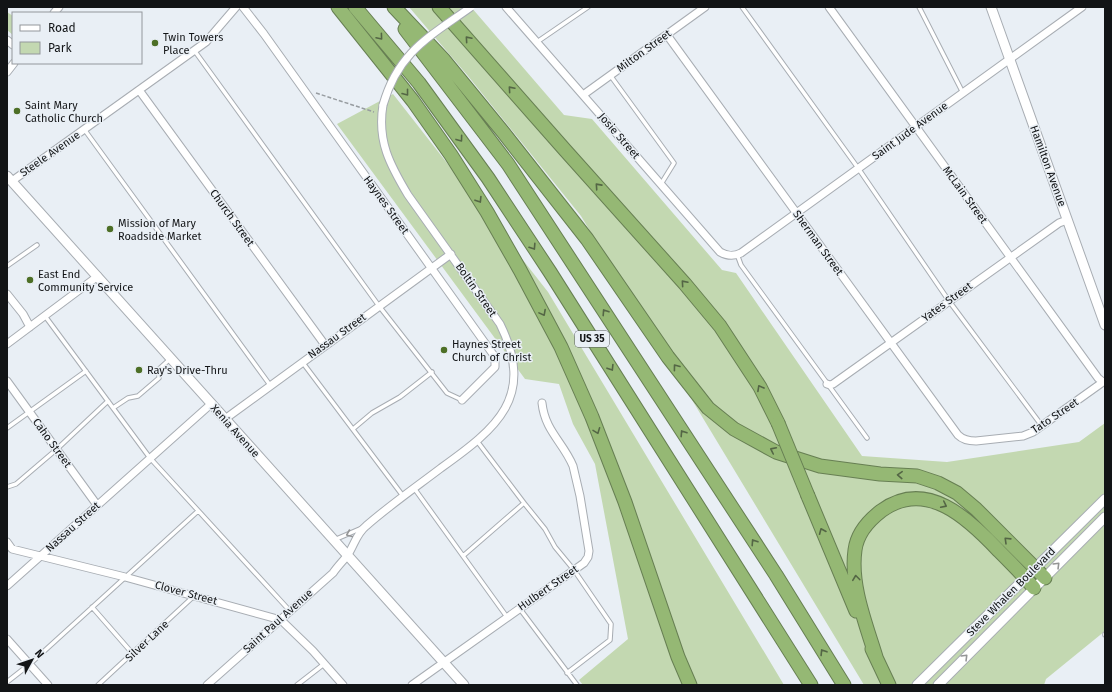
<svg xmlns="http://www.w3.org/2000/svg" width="1112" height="692" viewBox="0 0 1112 692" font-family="'Fira Sans',sans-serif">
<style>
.green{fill:#c3d8b1}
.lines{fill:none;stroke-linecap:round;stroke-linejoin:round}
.service-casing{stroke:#a8adb3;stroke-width:5.5}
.minor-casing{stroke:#a8adb3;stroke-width:9}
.tertiary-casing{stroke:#a8adb3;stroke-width:11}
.motorway-casing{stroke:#677f53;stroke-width:15}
.path{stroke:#979ca0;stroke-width:1.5;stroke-dasharray:4 2;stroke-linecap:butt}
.service{stroke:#fff;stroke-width:3.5}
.minor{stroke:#fff;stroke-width:7}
.tertiary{stroke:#fff;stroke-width:9}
.motorway{stroke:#95b874;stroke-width:13}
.minor-bridge-casing{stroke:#a8adb3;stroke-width:9;stroke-linecap:butt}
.motorway-bridge-casing{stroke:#677f53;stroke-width:15;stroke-linecap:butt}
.minor-bridge{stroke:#fff;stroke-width:7}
.motorway-bridge{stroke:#95b874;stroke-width:13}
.oneway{stroke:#546645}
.oneway2{stroke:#949596}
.poi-dot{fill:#4d6f26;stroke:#e9eff5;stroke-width:1.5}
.labels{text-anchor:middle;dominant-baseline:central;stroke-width:3;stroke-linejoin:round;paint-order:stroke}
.shield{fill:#e9eff5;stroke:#525659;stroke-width:1}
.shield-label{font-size:10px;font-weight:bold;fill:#121416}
.poi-label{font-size:11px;fill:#121416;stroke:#e9eff5;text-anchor:start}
.street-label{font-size:11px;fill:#121416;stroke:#e9eff5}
</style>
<rect width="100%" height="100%" fill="#e9eff5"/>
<path class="green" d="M409,7h62l93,108 28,4 130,151 14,3 126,183 85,6 132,-20 26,-19v208l-59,48 -2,6h-180l-283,-469 -113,-140z
M7,12l6,4v19l-6,-5z
M393,94l155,198 236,393h-201l-4,-5 49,-41 -33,-175 -22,-40 -14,-40 -34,-5 -188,-255z"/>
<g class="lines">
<defs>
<path id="service" d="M742,7l116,161 91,133 93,125
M919,7l44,86
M537,42l51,-35
M194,50l185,256 68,87 15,7
M610,75l64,88 -13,21
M84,129l186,256
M737,254l4,11 126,173
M7,266l30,-21
M45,316l105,142 140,153
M303,363l100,133
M113,408l15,-10 10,-2 21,-18v-9l11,-10
M7,428l79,-57
M353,429l19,-16 28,-16 32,-25
M7,487l9,-3 41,-35 51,-48
M414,488l93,129
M524,503l21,26 10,18 19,23 37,54 -1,16 -43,33
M334,540l28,-12
M463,556l61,-53 -47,-62
M92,607l41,47
M520,609l57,76
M1105,635v-1
M7,682l23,-18 168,-153
M98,685l96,-89
M297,685l27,-21"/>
<path id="minor" d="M243,7l21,27 231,323v10l-33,33
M506,7l214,245c7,4 13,5 21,1l341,-246
M829,7l269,371 5,4
M54,13l5,-6
M667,35l291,400c5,5 11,6 18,6l47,-5 10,-4 70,-50h2
M7,40l6,5
M7,72l7,-9
M139,90l186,255
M583,95l122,-88
M12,181l194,-139 30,-35
M7,294l16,20 7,13
M7,344l91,-68
M7,381l90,124
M827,384l3,1 3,-1 226,-161 8,-3
M225,419l226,-165
M7,542l5,7 113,28 156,43 32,31 30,34
M7,586l204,-182
M7,639l41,46
M207,685l126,-112c4,-6 9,-11 14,-17 7,-10 9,-22 19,-30 24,-21 50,-39 75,-58 56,-40 95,-71 59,-144l-92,-129c-18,-30 -31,-54 -25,-90
M412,685l172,-122 4,-6 1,-6 -9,-55 -7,-30c-10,-24 -28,-35 -31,-63"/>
<path id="tertiary" d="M991,7l114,318
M7,176l457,509
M917,685l188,-186
M938,685l167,-168"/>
<path id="motorway" d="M338,7l75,94 38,54 36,57 33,58 41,77 31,70 33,85 53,155 12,28
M355,7l64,76 69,95 62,94 261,413
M394,7l50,53 59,72 84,107 81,118 40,51 26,21 42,23 44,14 60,8 37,2 21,7 19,10 19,16 69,69
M439,7l126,143 120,134 35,42 40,61 18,36
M405,29l103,135 268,411 68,110
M808,496l48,115
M872,649l17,36
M876,657c-10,-33 -26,-72 -21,-107 2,-16 13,-29 26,-39 45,-33 87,7 118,40 12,12 24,24 35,37"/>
</defs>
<use href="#service" class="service-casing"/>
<use href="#minor" class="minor-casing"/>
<use href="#tertiary" class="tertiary-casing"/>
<use href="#motorway" class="motorway-casing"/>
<path class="path" d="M316,93l58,19"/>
<use href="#service" class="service"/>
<use href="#minor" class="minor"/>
<use href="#tertiary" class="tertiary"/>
<use href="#motorway" class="motorway"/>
<defs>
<path id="minor-bridge" d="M383,105c15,-53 46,-68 88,-98"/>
<path id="motorway-bridge" d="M778,423l30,73"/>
</defs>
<use href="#minor-bridge" class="minor-bridge-casing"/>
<use href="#motorway-bridge" class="motorway-bridge-casing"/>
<use href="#minor-bridge" class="minor-bridge"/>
<use href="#motorway-bridge" class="motorway-bridge"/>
</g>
<defs><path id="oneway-chevron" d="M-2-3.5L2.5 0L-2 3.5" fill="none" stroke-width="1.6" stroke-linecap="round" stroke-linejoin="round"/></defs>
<g class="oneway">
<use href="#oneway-chevron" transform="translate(380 37) rotate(50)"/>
<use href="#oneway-chevron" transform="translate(468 39) rotate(-131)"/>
<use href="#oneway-chevron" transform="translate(511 89) rotate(-131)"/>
<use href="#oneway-chevron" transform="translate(406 93) rotate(52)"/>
<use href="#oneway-chevron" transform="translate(460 139) rotate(54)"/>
<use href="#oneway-chevron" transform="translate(598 186) rotate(-132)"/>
<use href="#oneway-chevron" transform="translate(479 200) rotate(58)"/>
<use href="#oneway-chevron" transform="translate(533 247) rotate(57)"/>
<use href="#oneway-chevron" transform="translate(684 283) rotate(-131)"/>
<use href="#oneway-chevron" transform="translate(605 312) rotate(-123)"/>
<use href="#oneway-chevron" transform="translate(543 313) rotate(62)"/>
<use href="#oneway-chevron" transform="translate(676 367) rotate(-127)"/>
<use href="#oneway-chevron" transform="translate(611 368) rotate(58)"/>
<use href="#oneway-chevron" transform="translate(760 388) rotate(-119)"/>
<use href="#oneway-chevron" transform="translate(597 431) rotate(69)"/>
<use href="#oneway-chevron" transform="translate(683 433) rotate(-123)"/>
<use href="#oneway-chevron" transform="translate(773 450) rotate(-154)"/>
<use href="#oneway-chevron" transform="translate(900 475) rotate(-177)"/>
<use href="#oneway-chevron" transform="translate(944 505) rotate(26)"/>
<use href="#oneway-chevron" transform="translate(822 531) rotate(-113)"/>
<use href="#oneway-chevron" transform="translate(1007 540) rotate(-136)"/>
<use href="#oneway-chevron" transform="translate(754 542) rotate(-123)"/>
<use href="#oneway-chevron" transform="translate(856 578) rotate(-97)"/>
<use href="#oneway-chevron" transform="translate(823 652) rotate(-122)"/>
</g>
<g class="oneway2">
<use href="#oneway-chevron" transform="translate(349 534) rotate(157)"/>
<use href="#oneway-chevron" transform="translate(1057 565) rotate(-45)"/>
<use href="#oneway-chevron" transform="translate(965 657) rotate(-45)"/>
</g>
<g class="poi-dot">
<circle cx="155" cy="43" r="4"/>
<circle cx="17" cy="111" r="4"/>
<circle cx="110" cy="229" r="4"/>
<circle cx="30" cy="280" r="4"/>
<circle cx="444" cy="350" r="4"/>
<circle cx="139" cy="370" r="4"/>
</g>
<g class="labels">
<rect class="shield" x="575" y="331" width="34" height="16" rx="3"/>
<g class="shield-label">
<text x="592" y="339">US 35</text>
</g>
<g class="poi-label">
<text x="163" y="37">Twin Towers<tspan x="163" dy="13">Place</tspan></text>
<text x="25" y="105">Saint Mary<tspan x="25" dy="13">Catholic Church</tspan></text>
<text x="118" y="223">Mission of Mary<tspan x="118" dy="13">Roadside Market</tspan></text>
<text x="38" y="274">East End<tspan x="38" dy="13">Community Service</tspan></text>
<text x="452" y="344">Haynes Street<tspan x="452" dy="13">Church of Christ</tspan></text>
<text x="147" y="370">Ray's Drive-Thru</text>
</g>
<g class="street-label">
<text transform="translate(644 51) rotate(-36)">Milton Street</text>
<text transform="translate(910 131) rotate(-36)">Saint Jude Avenue</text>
<text transform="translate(619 136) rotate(49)">Josie Street</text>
<text transform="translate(50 154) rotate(-35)">Steele Avenue</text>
<text transform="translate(1048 166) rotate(70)">Hamilton Avenue</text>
<text transform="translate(965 195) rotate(54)">McLain Street</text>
<text transform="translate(386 205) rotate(54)">Haynes Street</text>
<text transform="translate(232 218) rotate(54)">Church Street</text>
<text transform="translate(818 243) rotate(54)">Sherman Street</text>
<text transform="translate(476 290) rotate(55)">Boltin Street</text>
<text transform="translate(947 302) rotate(-36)">Yates Street</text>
<text transform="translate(337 336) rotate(-36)">Nassau Street</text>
<text transform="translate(1055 416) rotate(-34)">Tato Street</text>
<text transform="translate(235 431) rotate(48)">Xenia Avenue</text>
<text transform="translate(52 443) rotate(54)">Caho Street</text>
<text transform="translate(73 527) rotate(-42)">Nassau Street</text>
<text transform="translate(548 588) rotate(-35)">Hulbert Street</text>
<text transform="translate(1011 592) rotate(-45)">Steve Whalen Boulevard</text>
<text transform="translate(186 593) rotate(15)">Clover Street</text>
<text transform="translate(278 621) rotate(-42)">Saint Paul Avenue</text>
<text transform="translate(147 641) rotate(-43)">Silver Lane</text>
</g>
</g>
<rect width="1112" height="692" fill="none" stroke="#121416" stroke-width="16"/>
<rect x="12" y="12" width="130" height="52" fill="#e9eff5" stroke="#93979c"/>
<rect x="20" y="25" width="20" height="6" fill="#ffffff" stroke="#93979c"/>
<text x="48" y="32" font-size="12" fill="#121416">Road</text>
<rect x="20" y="42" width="20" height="12" fill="#c3d8b1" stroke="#93979c"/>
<text x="48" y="52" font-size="12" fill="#121416">Park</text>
<g transform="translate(32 660) rotate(50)" stroke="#e9eff5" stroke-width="3" paint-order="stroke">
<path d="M0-3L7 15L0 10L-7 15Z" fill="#121416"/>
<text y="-6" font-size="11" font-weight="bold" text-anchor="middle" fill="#121416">N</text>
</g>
</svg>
